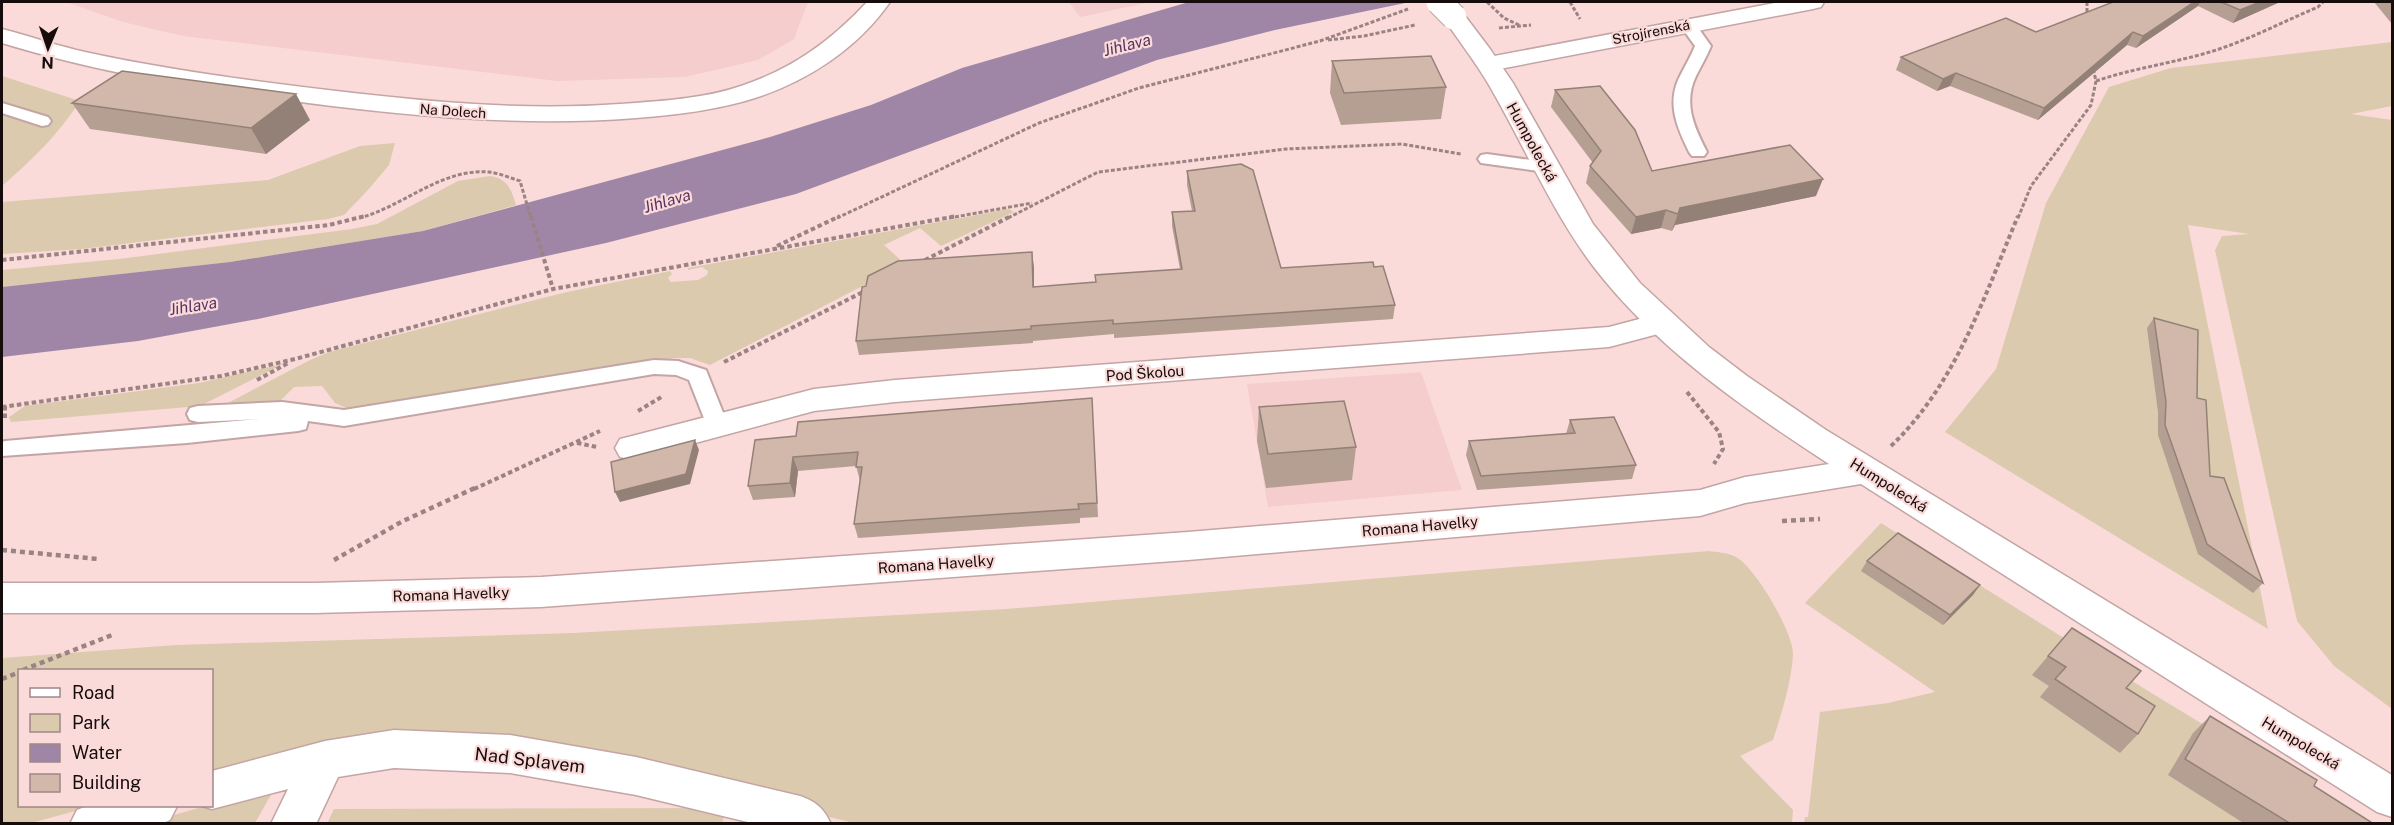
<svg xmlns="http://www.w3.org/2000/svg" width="2394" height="825" viewBox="0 0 2394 825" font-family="'Public Sans',sans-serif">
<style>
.built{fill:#f4cdcc}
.green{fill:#dbcaae}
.water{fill:#a086a6}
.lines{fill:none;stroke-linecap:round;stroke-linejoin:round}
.lane-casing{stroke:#c3a5a4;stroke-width:4}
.street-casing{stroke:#c3a5a4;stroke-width:3}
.secondary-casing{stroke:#c3a5a4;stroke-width:3}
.path-far2{stroke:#9a8382;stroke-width:3;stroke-dasharray:4 2;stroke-linecap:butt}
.path-far1{stroke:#9a8382;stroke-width:4;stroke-dasharray:4.5 3;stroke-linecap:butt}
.path{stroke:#9a8382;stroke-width:4.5;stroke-dasharray:5 4;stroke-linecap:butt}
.lane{fill:#fff;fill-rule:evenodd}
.street{fill:#fff;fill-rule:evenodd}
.secondary{fill:#fff;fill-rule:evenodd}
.secondary-bridge-casing{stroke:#c3a5a4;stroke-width:27;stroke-linecap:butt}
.secondary-bridge{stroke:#fff;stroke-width:25}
.wall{fill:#b59e92}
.shaded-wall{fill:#938177}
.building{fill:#d2b8aa;stroke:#938177;stroke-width:1.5}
.labels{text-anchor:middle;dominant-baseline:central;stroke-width:4.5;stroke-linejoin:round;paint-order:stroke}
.far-street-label{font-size:14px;fill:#160c0b;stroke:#fbdbda}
.street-label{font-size:15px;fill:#160c0b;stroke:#fbdbda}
.water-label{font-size:16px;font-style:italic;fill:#583361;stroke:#fbdbda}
.near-street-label{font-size:18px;fill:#160c0b;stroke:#fbdbda}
</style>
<rect width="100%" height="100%" fill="#fbdbda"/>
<path class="built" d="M66,2h742l-14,37 -36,21 -73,17 -128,4 -374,-45 -60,-14z
M1069,2h83l-72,15z
M1421,372l41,118 -194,17 -21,-123z"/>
<path class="green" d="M2392,42v64l-41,8 41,6v589l-58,-43 -37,-45 -82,-371 7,-14 27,-2 -61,-9 80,404 -323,-197 51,-63 50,-166 63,-116 62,-19z
M2,76l78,25c-23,35 -47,58 -78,85z
M395,143l-6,22 -21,25 -24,25 -16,4 -246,30 -80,5v-52l266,-22 92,-34z
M490,176c18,3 21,13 26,29l-93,26 -193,31 -228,25v-17l117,-11 233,-30 25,-5 81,-43z
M1009,209l5,3 -73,34 -21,-18 -36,17 21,19 -195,101 -20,-7h-15l-326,51 -14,-6 -13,-17 -28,1 -14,14 -56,4 84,-44 21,-9 238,-60 103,-21 2,3 -4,4 3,4 27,-2 9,-5 1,-4 -6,-4 -14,3v-2z
M283,364l-83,42 -189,16 -2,-5 16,-11 174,-23z
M1881,523l272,171 213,129 -562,1 1,-7h3l12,-105 68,-9 47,-11 -130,-89z
M1709,551c8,1 20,2 27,6 19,10 58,76 57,98 -2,29 -11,57 -20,85l-33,16 53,54 -1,13h-938l-218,-53 -241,-34 -126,19 -57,17v-102h-192v136h74l-63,17 -29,1v-166l174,-13 397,-12 433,-24z
M276,786l-21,37 -113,1z
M726,808l-4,16h-395l7,-15z"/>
<path class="water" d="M1189,2h221l-135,28 -118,30 -361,134 -190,49 -348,76 -120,22 -136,16v-70l228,-25 193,-31 347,-94 101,-32 91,-37z"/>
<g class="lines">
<defs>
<path id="lane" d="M1688,20l6,2 17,24c-4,10 -10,20 -15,30 -13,27 -2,51 11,76l-3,4h-12l-3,-4c-12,-25 -23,-49 -9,-76 5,-10 11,-20 15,-30l-15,-21z
M2,103l46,14 3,4 -3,4 -6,1 -40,-13z
M1487,154l58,8 6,1 3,4 -3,4 -6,1 -64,-9 -3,-4 3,-4z
M654,360l24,1 28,9 22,55 -3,6 -8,2 -8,-2 -20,-51 -13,-5 -22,-1 -310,52 -36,-5 -2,8 -8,2 -111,12 -185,13v-14l3,-1 255,-22 -62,3 -8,-2 -3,-6 3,-6 8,-2 84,-4 62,8z"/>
<path id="street" d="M867,2h23c-32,46 -82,79 -135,96 -38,12 -79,17 -119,20 -102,8 -203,0 -304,-12 -112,-14 -223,-30 -330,-63v-14c28,7 55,17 83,23 83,18 167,29 251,39 94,11 189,20 284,13 41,-3 83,-5 121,-18 51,-17 90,-45 126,-84z
M1780,2h44l-3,5 -8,2 -324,62 -9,-2 -3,-5 3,-5 9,-2z
M1662,313l11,3 4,7 -4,7 -64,17 -714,55 -81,9 -182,49 -12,-3 -5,-9 5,-9 12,-3 182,-47 81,-9 714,-53z
M394,730l116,5 126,22 164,39c16,6 23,11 31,28h-75l-120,-29 -126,-22 -116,-5 -56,9 -22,47h-45l17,-35 -76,20 -10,-3h10v-35l113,-30z
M87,806h90l-7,14 -9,4h-91l7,-14z"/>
<path id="secondary" d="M1454,10l8,2 28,37 23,34 80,141 47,59 69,64 38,29 79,54 566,345v42l-15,-5 -57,-36 -459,-292 -116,19 -45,13 -512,44 -647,47 -226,6h-313v-30h313l226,-6 647,-45 512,-42 45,-13 84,-13c-86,-56 -173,-116 -236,-198 -42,-56 -69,-121 -104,-181 -14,-24 -31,-45 -46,-68l3,-5z"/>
</defs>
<use href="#lane" class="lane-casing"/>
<use href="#street" class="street-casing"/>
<use href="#secondary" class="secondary-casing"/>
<path class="path-far2" d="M1487,2l17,16 15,7
M1570,2l10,17
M2087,2v14
M1499,28l32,-3
M1328,40l36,-4 51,-11
M2096,81c35,-12 71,-17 107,-27 40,-11 77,-31 115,-47l5,-5
M359,218c44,-11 82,-50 130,-46 10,1 21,6 31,9l11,37
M837,218l202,-95 100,-35 181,-47 88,-32
M949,218l83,-15
M1008,218l90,-46 188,-23 116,-5 59,10
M2018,218l13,-32 60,-81 5,-24 -3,-13"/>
<path class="path-far1" d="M531,216l22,73
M777,246l63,-30
M2,260l327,-35 36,-9
M925,260l86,-44
M724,362l141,-71
M257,380l33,-18
M1687,392l32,40 4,17 -9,15
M5,406v14
M2,407l219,-31 74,-17 258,-70 404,-73
M638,411l25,-15
M577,443l20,4
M1891,446c65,-62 93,-149 127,-230
M474,489l126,-58"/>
<path class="path" d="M1782,521l38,-2
M2,550l96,9
M334,560l69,-39 74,-34
M23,670l89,-35
M2,679l18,-7"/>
<use href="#lane" class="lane"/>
<use href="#street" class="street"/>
<use href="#secondary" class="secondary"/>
<defs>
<path id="secondary-bridge" d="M1439,2l15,15"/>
</defs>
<use href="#secondary-bridge" class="secondary-bridge-casing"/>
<use href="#secondary-bridge" class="secondary-bridge"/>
</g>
<path class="wall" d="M2113,2h167l-47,21 -35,-17 -62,42 -9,-3 -89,75 -88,-34 -13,5 -41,-21 5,-13 135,-25z
M2374,2h18v22z
M1332,61l114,26 -5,32 -100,6 -11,-32z
M1555,90l97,81 164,25 -141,29 -3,6 -11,-3 -30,6 -45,-51 4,-17 3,-3 -42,-56z
M72,103l238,17 -44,34 -176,-25z
M1187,171l94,97 93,-1 21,38 -2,14 -279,19v-4l-81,7v2l-174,12 -3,-14 178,-74v20l62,-5 84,-13 -8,-43v-14l20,-1 -5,-26z
M2154,318l43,80 13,78 53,107 -10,10 -55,-39 -40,-119v-23l-11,-84z
M1092,398l6,119 -18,1v5l-222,15 -4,-14 6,-43 -4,-15 -58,5 -3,26 -42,3 -5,-14 48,-50z
M1259,407l97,40 -4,33 -86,8 -9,-47z
M1570,420l66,45 -4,14 -155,11 -11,-35 3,-14 97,-7z
M1867,561l106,34 -30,30 -82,-54z
M2048,656l78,32 12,46 -18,19 -80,-56 9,-11 -17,-11z
M2210,716l104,70 60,38h-129l-77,-49 25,-42z"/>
<path class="shaded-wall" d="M2194,2h6l-2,4 -62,42 7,-12z
M2260,2h20l-47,21 7,-13z
M2133,32l-6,13 -89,75 6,-12z
M1956,73l-6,13 -13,5 6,-12z
M296,94l14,26 -44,34 -15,-26z
M1823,179l-7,17 -141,29 -3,6 8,-23z
M1666,210l-5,18 -30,6 5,-17z
M1032,252l2,15v34l-1,-14z
M695,440l4,10 -9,34 -70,18 -5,-10z
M793,457l5,14 -3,26 -5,-14z
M1980,585l-7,10 -30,30 7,-10z"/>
<path class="building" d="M2113,2h81l-51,34 -10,-4 -89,76 -88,-35 -13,6 -42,-22 105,-39 30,14z
M2221,2h39l-20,8z
M1431,56l15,31 -102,6 -12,-32z
M122,71l174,23 -45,34 -179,-25z
M1600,86l35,44 17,41 138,-26 33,34 -143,29 -2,6 -12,-4 -30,7 -46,-51 11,-15 -46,-61z
M1241,164l12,6 28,98 92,-6 1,5 9,-1 12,39 -282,19v-4l-82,6v3l-175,12 6,-54 4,-1 2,-10 30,-15 134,-9 1,35 63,-5 -1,-7 87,-6 -10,-57 23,-1 -8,-40z
M2154,318l44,12 -1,68 9,2 4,76 14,2 39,105 -56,-39 -42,-119 1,-23z
M1092,398l5,105 -19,1 1,5 -225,15 8,-57h-6l2,-15 -65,5 -3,26 -42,3 7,-46 41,-4 2,-14z
M1344,401l12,46 -88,7 -9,-47z
M1614,417l22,48 -155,11 -12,-35 106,-8 -5,-13z
M695,440l-9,34 -71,18 -4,-30z
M1898,533l82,52 -30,30 -83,-54z
M2072,628l69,43 -15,17 29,18 -17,28 -83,-55 11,-12 -18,-11z
M2210,716l107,64 -3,6 60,38h-83l-106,-65z"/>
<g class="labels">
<g class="far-street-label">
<text transform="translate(1651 32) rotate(-11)">Strojírenská</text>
<text transform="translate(453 111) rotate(4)">Na Dolech</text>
</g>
<g class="street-label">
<text transform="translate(1532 142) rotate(61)">Humpolecká</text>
<text transform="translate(1145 373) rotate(-4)">Pod Školou</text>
<text transform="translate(1889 485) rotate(32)">Humpolecká</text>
<text transform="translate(1420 526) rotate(-5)">Romana Havelky</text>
<text transform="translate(936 564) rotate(-4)">Romana Havelky</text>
<text transform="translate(451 594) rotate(-2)">Romana Havelky</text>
<text transform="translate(2301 743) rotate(31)">Humpolecká</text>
</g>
<g class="water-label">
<text transform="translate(1127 45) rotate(-14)">Jihlava</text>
<text transform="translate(667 201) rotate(-16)">Jihlava</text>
<text transform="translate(193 306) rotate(-9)">Jihlava</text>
</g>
<g class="near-street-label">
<text transform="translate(530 760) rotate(7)">Nad Splavem</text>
</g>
</g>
<rect width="2394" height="825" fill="none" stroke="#160c0b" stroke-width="6"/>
<rect x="18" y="669" width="195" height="138" fill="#fbdbda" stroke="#9f8887" stroke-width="1.5"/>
<rect x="30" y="688" width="30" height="9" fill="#ffffff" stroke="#9f8887" stroke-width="1.5"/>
<text x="72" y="699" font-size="18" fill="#160c0b">Road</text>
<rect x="30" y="714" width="30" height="18" fill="#dbcaae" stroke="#9f8887" stroke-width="1.5"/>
<text x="72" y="729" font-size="18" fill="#160c0b">Park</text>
<rect x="30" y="744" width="30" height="18" fill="#a086a6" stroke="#9f8887" stroke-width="1.5"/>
<text x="72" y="759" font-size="18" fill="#160c0b">Water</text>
<rect x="30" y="774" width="30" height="18" fill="#d2b8aa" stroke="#9f8887" stroke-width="1.5"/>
<text x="72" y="789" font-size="18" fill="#160c0b">Building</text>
<g transform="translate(48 48) rotate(182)" stroke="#fbdbda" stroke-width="4.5" paint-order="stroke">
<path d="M0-4.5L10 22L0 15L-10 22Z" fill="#160c0b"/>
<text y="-9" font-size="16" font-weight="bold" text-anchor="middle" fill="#160c0b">N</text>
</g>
</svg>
